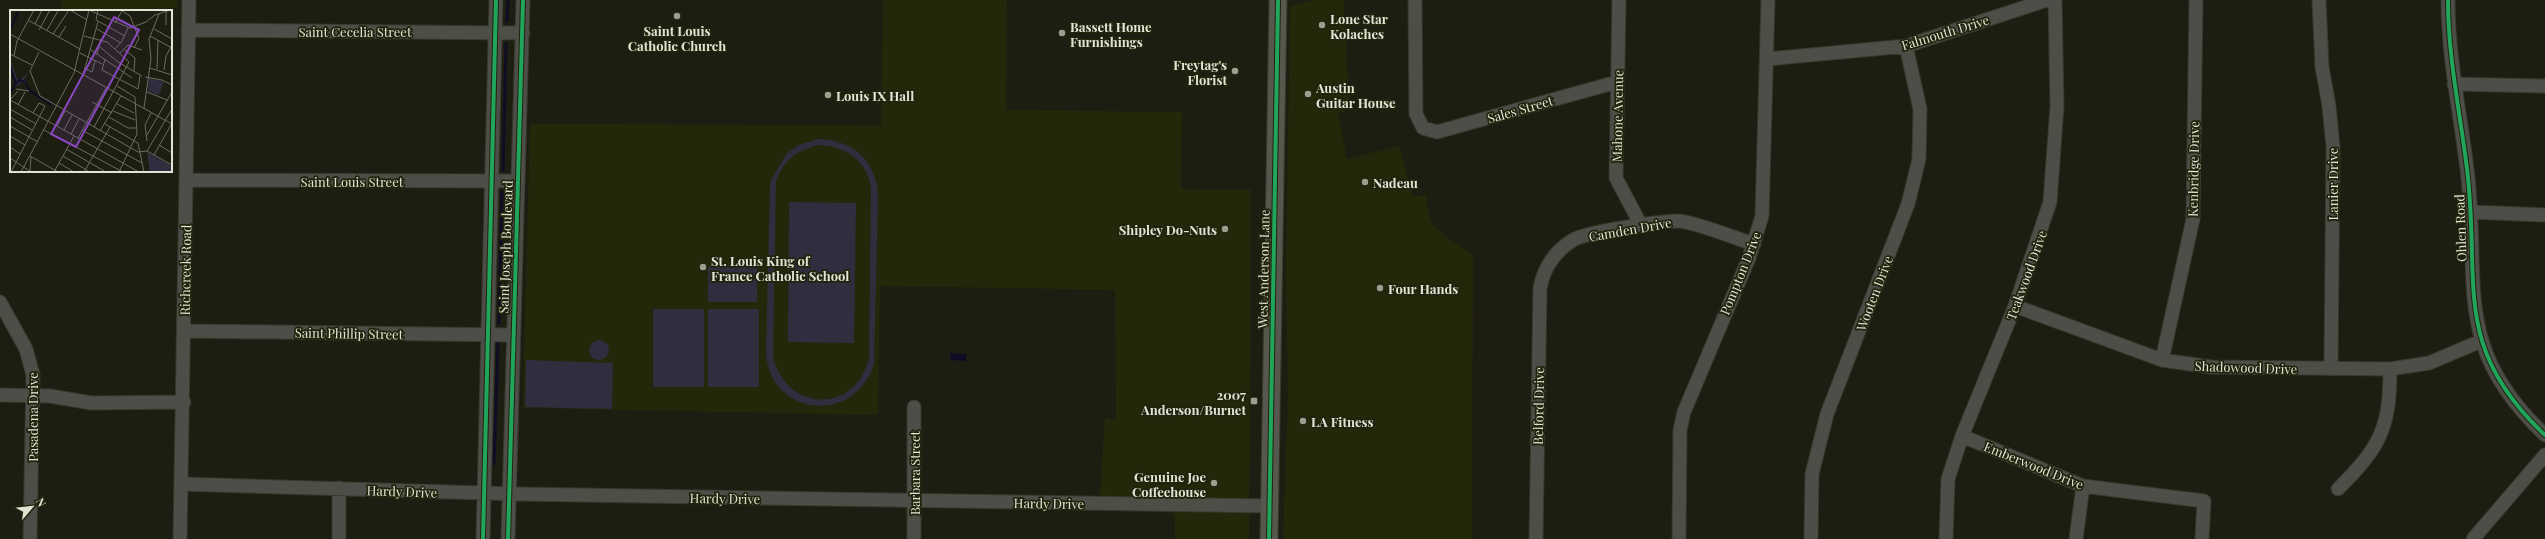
<svg xmlns="http://www.w3.org/2000/svg" width="2545" height="539" viewBox="0 0 2545 539" font-family="'Playfair Display',serif">
<style>
.built{fill:#25270b}
.green{fill:#2e2e3f;fill-rule:evenodd}
.water{fill:#100c25}
.lines{fill:none;stroke-linecap:round;stroke-linejoin:round}
.stream{stroke:#100c25;stroke-width:3}
.minor-casing{stroke:#38392d;stroke-width:15}
.major-casing{stroke:#38392d;stroke-width:19}
.minor{stroke:#4e4e48;stroke-width:13}
.major{stroke:#56574d;stroke-width:17}
.cycleway-casing{stroke:#21230c;stroke-width:6}
.cycleway{stroke:#20a55d;stroke-width:4}
.poi-dot{fill:#9c9e90;stroke:#21230c;stroke-width:1.5}
.labels{text-anchor:middle;dominant-baseline:central;stroke-width:3.5;stroke-linejoin:round;paint-order:stroke}
.poi-label{font-size:13px;font-weight:bold;fill:#e1e3d5;stroke:#21230c;text-anchor:start}
.street-label{font-size:13px;fill:#e1e3d5;stroke:#21230c}
.inset-river{fill:none;stroke:#100c25;stroke-width:2}
.inset-road{fill:none;stroke:#6b6d5f;stroke-width:1}
.view{fill:#8a47c2;fill-opacity:0.15;stroke:#8a47c2;stroke-width:2}
.inset-edge{fill:none;stroke:#e1e3d5;stroke-width:2}
</style>
<rect width="100%" height="100%" fill="#1d1e11"/>
<path class="built" d="M61,0h116v8l-116,3z
M883,0h124l-1,110 176,2 -1,77 70,1 -2,349h-74v-26l-76,-4 6,-91 11,1 -1,-129 -235,-4 -2,129 -355,-7 7,-284 351,1z
M1314,0h30l5,100 -5,2 1,10 -7,1 9,46 52,-13 14,51 13,-2 4,25 5,8 38,28 -1,283h-189l5,-142 -2,-128 4,-262z"/>
<path class="green" d="M818,139c36,1 59,22 60,58l-4,167c-19,61 -104,53 -108,-11l4,-171 17,-29 12,-8zM818,145c26,0 50,16 53,43l-2,170c-13,57 -83,54 -96,-1l3,-175c6,-21 22,-32 42,-37z
M789,202l67,1 -2,140 -66,-1z
M708,267h49v35h-49z
M653,309h51v78h-51z
M708,309h51v78h-51z
M589 350a10 10 0 1 1 20 0a10 10 0 1 1-20 0Z
M526,360l87,3 -1,46 -87,-2z"/>
<path class="water" d="M950,353l16,1v7l-16,-1z"/>
<g class="lines">
<path class="stream" d="M507,21l1,-21
M503,170l3,-126
M499,323l3,-131
M494,464l4,-122"/>
<defs>
<path id="minor" d="M1415,0l1,114 7,14 14,4 180,-50
M1619,0l-3,178 25,47
M2319,0l3,67 7,39 4,41 -2,222
M2448,0c0,57 12,112 19,169 14,113 -17,177 78,266
M188,30l335,3
M1768,59l138,-13 141,-46
M2454,84l91,2
M186,180l331,1
M2470,212l75,3
M0,302l26,47 7,26 -3,164
M2015,306l147,54 49,7 179,2 39,-6 52,-22
M184,331l329,4
M2162,360l31,-141 3,-219
M0,395l50,1 42,7 92,-1
M1962,436l121,50 121,15 -2,38
M182,484l336,10 751,12
M2338,489c42,-42 52,-60 52,-120
M180,539l9,-539
M339,539v-51
M483,539l13,-539
M508,539l15,-539
M914,539v-132
M1536,539l4,-251c4,-21 15,-37 33,-48 13,-8 88,-19 105,-19 15,0 59,18 76,23
M1679,539l1,-109 4,-18 65,-154 13,-42 6,-216
M1811,539l1,-65 15,-60 81,-210 11,-45 1,-50 -14,-63
M1946,539l2,-60 14,-43 53,-130 35,-104 7,-96 -2,-106
M2076,539l7,-53
M2473,539l72,-84"/>
<path id="major" d="M1269,539l9,-539"/>
</defs>
<use href="#minor" class="minor-casing"/>
<use href="#major" class="major-casing"/>
<use href="#minor" class="minor"/>
<use href="#major" class="major"/>
<defs>
<path id="cycleway" d="M2448,0c0,57 12,112 19,169 14,113 -17,177 78,266
M483,539l13,-539
M508,539l15,-539
M1269,539l9,-539"/>
</defs>
<use href="#cycleway" class="cycleway-casing"/>
<use href="#cycleway" class="cycleway"/>
</g>
<g class="poi-dot">
<circle cx="677" cy="16" r="4"/>
<circle cx="1322" cy="25" r="4"/>
<circle cx="1062" cy="33" r="4"/>
<circle cx="1235" cy="71" r="4"/>
<circle cx="1308" cy="94" r="4"/>
<circle cx="828" cy="95" r="4"/>
<circle cx="1365" cy="182" r="4"/>
<circle cx="1225" cy="229" r="4"/>
<circle cx="703" cy="267" r="4"/>
<circle cx="1380" cy="288" r="4"/>
<rect x="1250" y="397" width="8" height="8" rx="2"/>
<circle cx="1303" cy="421" r="4"/>
<circle cx="1214" cy="483" r="4"/>
</g>
<g class="labels">
<g class="poi-label">
<text x="1330" y="18">Lone Star<tspan x="1330" dy="15">Kolaches</tspan></text>
<text x="1070" y="26">Bassett Home<tspan x="1070" dy="15">Furnishings</tspan></text>
<text x="677" y="30" text-anchor="middle">Saint Louis<tspan x="677" dy="15">Catholic Church</tspan></text>
<text x="1227" y="64" text-anchor="end">Freytag's<tspan x="1227" dy="15">Florist</tspan></text>
<text x="1316" y="87">Austin<tspan x="1316" dy="15">Guitar House</tspan></text>
<text x="836" y="95">Louis IX Hall</text>
<text x="1373" y="182">Nadeau</text>
<text x="1217" y="229" text-anchor="end">Shipley Do-Nuts</text>
<text x="711" y="260">St. Louis King of<tspan x="711" dy="15">France Catholic School</tspan></text>
<text x="1388" y="288">Four Hands</text>
<text x="1246" y="394" text-anchor="end">2007<tspan x="1246" dy="15">Anderson/Burnet</tspan></text>
<text x="1311" y="421">LA Fitness</text>
<text x="1206" y="476" text-anchor="end">Genuine Joe<tspan x="1206" dy="15">Coffeehouse</tspan></text>
</g>
<g class="street-label">
<text x="355" y="31">Saint Cecelia Street</text>
<text transform="translate(1945 32) rotate(-17)">Falmouth Drive</text>
<text transform="translate(1520 109) rotate(-16)">Sales Street</text>
<text transform="translate(1617 116) rotate(-89)">Mahone Avenue</text>
<text transform="translate(2193 169) rotate(-89)">Kenbridge Drive</text>
<text x="352" y="181">Saint Louis Street</text>
<text transform="translate(2332 184) rotate(-90)">Lanier Drive</text>
<text transform="translate(2460 228) rotate(-92)">Ohlen Road</text>
<text transform="translate(1630 229) rotate(-10)">Camden Drive</text>
<text transform="translate(505 247) rotate(-88)">Saint Joseph Boulevard</text>
<text transform="translate(1263 269) rotate(-89)">West Anderson Lane</text>
<text transform="translate(185 270) rotate(-89)">Richcreek Road</text>
<text transform="translate(1740 273) rotate(-68)">Pompton Drive</text>
<text transform="translate(2026 275) rotate(-70)">Teakwood Drive</text>
<text transform="translate(1874 293) rotate(-69)">Wooten Drive</text>
<text transform="translate(349 333) rotate(1)">Saint Phillip Street</text>
<text transform="translate(2246 367) rotate(2)">Shadowood Drive</text>
<text transform="translate(1538 406) rotate(-89)">Belford Drive</text>
<text transform="translate(32 417) rotate(-90)">Pasadena Drive</text>
<text transform="translate(2034 465) rotate(22)">Emberwood Drive</text>
<text transform="translate(914 473) rotate(-90)">Barbara Street</text>
<text transform="translate(402 491) rotate(2)">Hardy Drive</text>
<text transform="translate(725 498) rotate(1)">Hardy Drive</text>
<text transform="translate(1049 503) rotate(1)">Hardy Drive</text>
</g>
</g>
<g transform="translate(10 10)">
<rect width="162" height="162" fill="#1d1e11"/>
<path d="M0,49l8,22 11,-8 -5,6 6,11 20,15 -20,-14 -7,-10 -9,7 2,-8 -5,-8zM139,68l15,4 -5,13 -11,-4zM137,142l25,14v6h-22z" fill="#2e2e3f"/>
<path class="inset-river" d="M0,21l9,-21M0,55l6,19 -6,9M6,73l4,-3 5,2 5,9 21,14"/>
<path class="inset-road" d="M60,0l17,10M79,0l41,18 16,-6 9,-7 15,-5M88,0l-2,10 29,16M111,0l9,6 9,22 -5,10M18,10l52,29M105,13l7,-12M25,14l7,-14M156,15v-14M87,19l24,14M144,19l18,10M29,20l11,-20M37,20l11,-19M0,24l162,90M43,24l16,-24M74,26l23,6 22,20 -35,65M140,26l22,12M49,27l7,-11M90,37l18,15 24,14M105,39l7,-8 6,-13M81,40l41,28M115,40l10,8 -1,13M29,42l-9,19 10,25 98,56 9,-1 25,14M70,43l22,11M0,44l22,11M87,44l4,-15M109,44l9,-9 14,5M4,46l3,-15 17,-31M95,49l-3,11 36,19 2,-13M74,58l8,4 3,-11M140,58l22,7M147,59l1,-29M154,60l2,-14 6,-11M73,65l15,-53M135,67l17,3 10,5M107,76l18,11 2,37 -18,38M6,79l13,2M137,82l20,8M0,90l129,72M0,90l8,-9M82,92l20,11M107,94l17,9M8,95l7,-13M134,98l7,-49 -2,-20 10,-25M0,99l26,15M103,101l22,9M0,107l22,13M99,107l19,11h8M95,114l33,19 6,29M0,116l28,16M47,116l8,-15M34,120l79,42M54,120l8,-15M72,120l60,33M90,121l21,-35M61,124l8,-15M137,125l25,-43M0,126l15,9M68,128l28,-50M137,131l-2,-16 6,-12M149,135l13,8M0,137l10,7M56,139l40,23M137,141l25,-42M144,145l18,-32M20,146l28,16M53,146l27,16M0,148l21,14M49,153l15,9M20,161l1,-14M1,162l34,-66 -6,-3 -6,10M11,162l53,-99 15,-63M44,162l20,-36M74,162l26,-45"/>
<path class="view" d="M104,7l25,13 -63,117 -25,-13z"/>
<rect width="162" height="162" class="inset-edge"/>
</g>
<g transform="translate(32 507) rotate(62)" stroke="#21230c" stroke-width="3" paint-order="stroke">
<path d="M0-3L7 15L0 10L-7 15Z" fill="#e1e3d5"/>
<text y="-6" font-size="11" font-weight="bold" text-anchor="middle" fill="#e1e3d5">N</text>
</g>
</svg>
